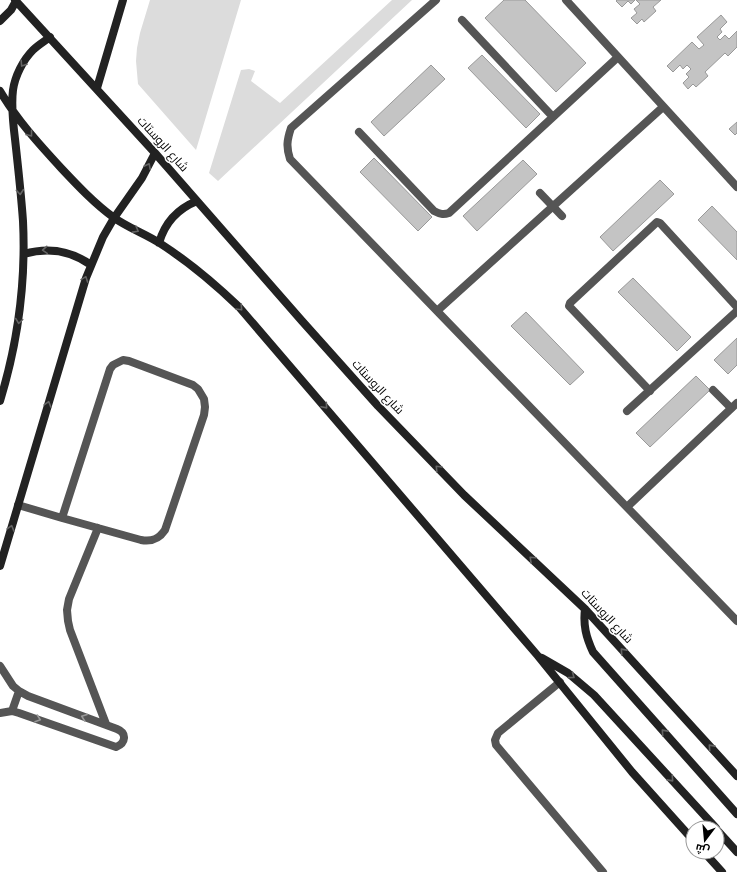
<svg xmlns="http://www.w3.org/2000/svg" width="737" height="872" viewBox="0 0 737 872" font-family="Roboto,Cairo,sans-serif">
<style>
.green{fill:#dcdcdc}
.building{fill:#c4c4c4;stroke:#999}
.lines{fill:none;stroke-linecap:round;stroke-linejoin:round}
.lane{stroke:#555;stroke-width:8}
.street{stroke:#555;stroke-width:8}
.secondary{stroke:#222;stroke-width:8}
.oneway{stroke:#646464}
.oneway2{stroke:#999}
.labels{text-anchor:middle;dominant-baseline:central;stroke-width:3;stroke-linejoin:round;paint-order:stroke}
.street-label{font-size:12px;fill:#000;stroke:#fff}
</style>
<rect width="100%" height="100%" fill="#fff"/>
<path class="green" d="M150,0h91l-45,150 -58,-66 -2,-23 1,-13 3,-15z
M392,0h20l-194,181 -9,-8 32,-103 8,-1 6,2 -4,10 29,22z"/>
<path class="building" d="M504,0h21l61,63 -30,29 -71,-74z
M617,0h18l-4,4 -3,-3 -6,6 -6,-6z
M636,0h25l-8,7 3,4 -12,11 -2,-3 -5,5 -6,-6 6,-5 -3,-4 6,-5z
M721,15l6,7 -7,7 2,3 -5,5 3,3 5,-5 4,4 8,-8v16l-9,9 -3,-3 -20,19 3,4 -12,11 -3,-3 -5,5 -5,-6 6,-6 -3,-3 5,-5 -4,-4 -4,4 -3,-4 -7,7 -6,-6 25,-24 7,7 5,-4 -7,-8z
M482,55l58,59 -14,14 -58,-60z
M431,65l14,14 -61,57 -13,-14z
M737,122v11l-2,2 -6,-6z
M374,158l58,59 -14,14 -58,-59z
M523,160l14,14 -60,57 -14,-15z
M660,180l14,14 -61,57 -13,-14z
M712,206l25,26v28l-39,-40z
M633,278l58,59 -14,14 -59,-59z
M526,312l58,60 -14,13 -59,-59z
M737,338v27l-9,9 -14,-14z
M696,376l14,14 -60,57 -14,-14z"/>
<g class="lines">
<path class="lane" d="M540,193l22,23
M123,360l6,1 64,24 5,4 6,10 1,8 -1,8 -39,115c-6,9 -13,12 -24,10l-79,-22 48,-149 3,-4z
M713,390l18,18
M18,505l44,13
M98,528l-29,71 -2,11 1,11 2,9 36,94
M0,666l13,20 6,5 9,5 89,33c10,4 9,14 -1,18l-97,-34 -7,-2 -12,2
M560,682l-62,51 -3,7 1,5 107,127
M12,711l7,-20"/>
<path class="street" d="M436,0l-145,128c-4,12 -5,19 -1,31l447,462
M566,0l171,187
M462,20l91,97
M359,132l75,79c6,3 9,4 15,2l169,-156
M437,311l226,-204
M650,391l-81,-85 1,-3 87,-81 3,1 77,84
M627,411l110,-100
M627,507l110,-104"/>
<path class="secondary" d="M15,0l140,153 147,168 76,85 86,89 121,114 152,167
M0,21l11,-11 5,-9
M97,88l26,-88
M0,91c17,29 39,53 62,78 16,17 32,34 51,48 15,11 33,17 48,27 28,18 54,40 78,63l299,349 94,116 61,68
M159,243c6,-21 18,-34 38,-42
M24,254c24,-7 46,-4 67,11
M0,401c18,-59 26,-119 23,-180 -2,-28 -5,-55 -8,-82 -2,-16 -4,-33 -2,-49 2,-14 10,-30 20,-40 5,-5 12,-9 17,-13
M0,566l86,-288 17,-41 11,-19 28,-40 13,-25
M585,609c-2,16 1,28 8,43l144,162
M542,658l26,15 26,22 122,133
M717,830l20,22
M704,852l18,20"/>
</g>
<defs><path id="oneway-chevron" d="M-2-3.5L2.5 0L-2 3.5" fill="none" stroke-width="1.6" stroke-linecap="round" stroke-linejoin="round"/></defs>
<g class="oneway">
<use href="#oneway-chevron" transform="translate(23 64) rotate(123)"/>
<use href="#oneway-chevron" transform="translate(30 134) rotate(52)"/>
<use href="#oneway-chevron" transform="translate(148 166) rotate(-63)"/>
<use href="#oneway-chevron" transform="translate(20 192) rotate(85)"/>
<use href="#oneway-chevron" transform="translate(136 230) rotate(29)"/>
<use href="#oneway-chevron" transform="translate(45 250) rotate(176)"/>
<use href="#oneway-chevron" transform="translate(85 279) rotate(-70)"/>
<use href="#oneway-chevron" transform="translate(240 308) rotate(47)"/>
<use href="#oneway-chevron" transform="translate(19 321) rotate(98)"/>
<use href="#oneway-chevron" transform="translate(48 404) rotate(-74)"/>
<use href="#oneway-chevron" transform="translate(325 406) rotate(49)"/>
<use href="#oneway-chevron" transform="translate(438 468) rotate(-134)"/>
<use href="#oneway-chevron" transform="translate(11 528) rotate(-74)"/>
<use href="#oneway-chevron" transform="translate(532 559) rotate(-137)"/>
<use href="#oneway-chevron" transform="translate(623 651) rotate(-132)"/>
<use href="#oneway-chevron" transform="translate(572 676) rotate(36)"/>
<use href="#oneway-chevron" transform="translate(664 732) rotate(-132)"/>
<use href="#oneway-chevron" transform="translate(711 747) rotate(-132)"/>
<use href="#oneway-chevron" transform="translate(671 779) rotate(48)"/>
</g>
<g class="oneway2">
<use href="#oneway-chevron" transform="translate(84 717) rotate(-160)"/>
<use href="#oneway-chevron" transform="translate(38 719) rotate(19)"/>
</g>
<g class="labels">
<g class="street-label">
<text transform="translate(163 144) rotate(48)">شارع الروستات</text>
<text transform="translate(378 387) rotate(47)">شارع الروستات</text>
<text transform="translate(607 616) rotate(47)">شارع الروستات</text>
</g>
</g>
<g transform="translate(705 840) rotate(196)"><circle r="19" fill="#ffffff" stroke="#999999"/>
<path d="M0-3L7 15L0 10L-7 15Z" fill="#000000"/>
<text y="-6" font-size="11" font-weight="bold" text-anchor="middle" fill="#000000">ش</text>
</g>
</svg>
